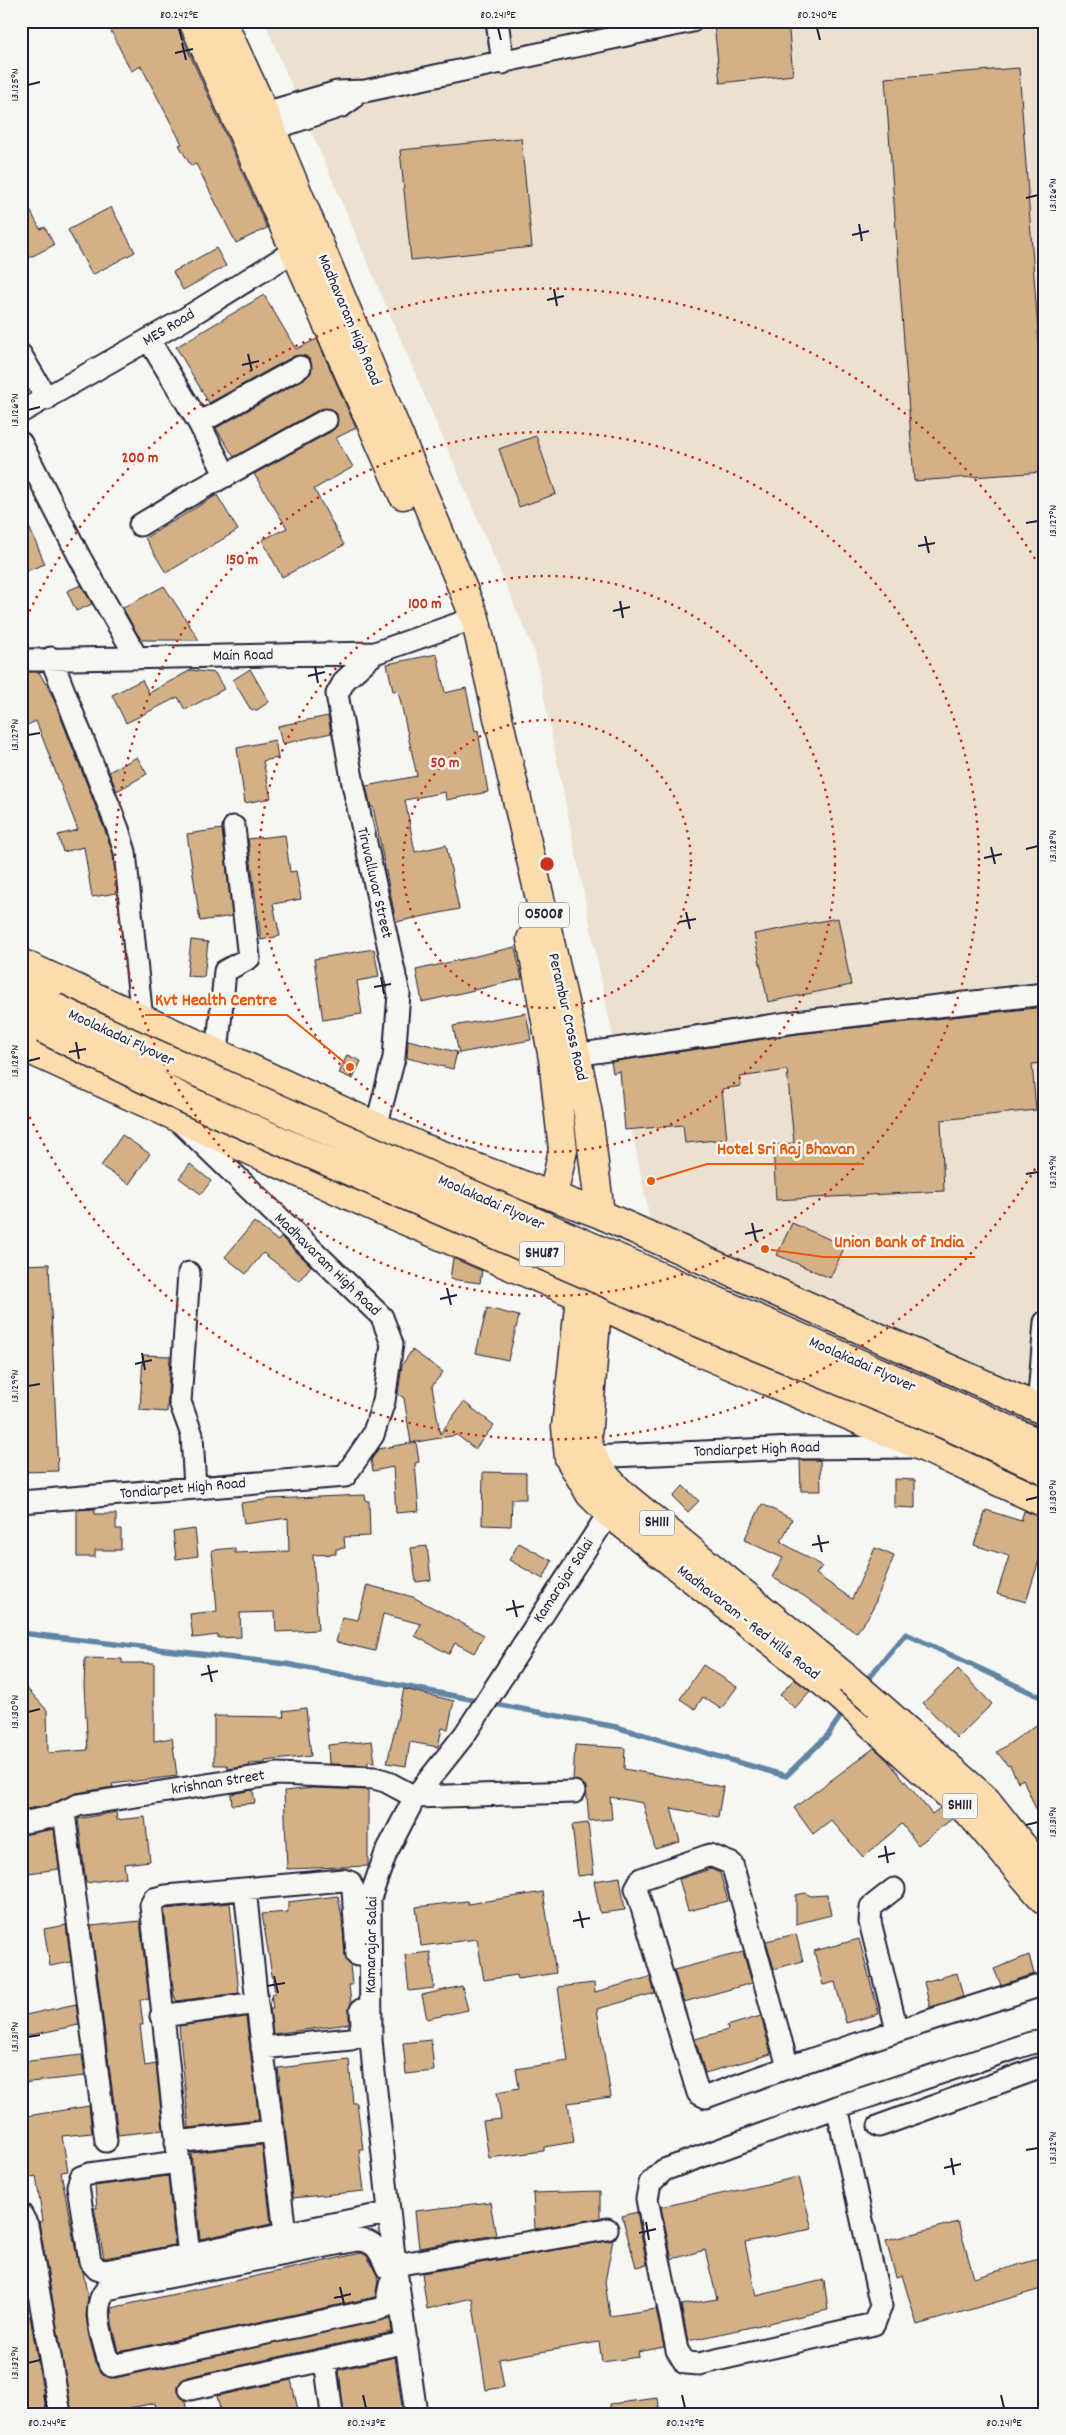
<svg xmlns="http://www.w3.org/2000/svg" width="1066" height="2435" viewBox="0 0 1066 2435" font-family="Dekko,sans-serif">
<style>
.built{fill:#ece1d1}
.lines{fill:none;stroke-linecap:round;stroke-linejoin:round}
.stream{stroke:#6085a4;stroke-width:5.5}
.building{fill:#d3b085;stroke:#22223b}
.minor-casing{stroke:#22223b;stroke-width:25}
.major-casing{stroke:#22223b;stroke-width:31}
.minor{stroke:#f6f6f2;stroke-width:21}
.major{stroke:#fcdcac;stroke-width:28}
.major-bridge-casing{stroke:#22223b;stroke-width:31;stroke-linecap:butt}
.major-bridge{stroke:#fcdcac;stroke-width:28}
.ticks{fill:none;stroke:#22223b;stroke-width:2}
.ring{fill:none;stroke:#c8321e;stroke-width:2.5;stroke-dasharray:2.5 5}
.labels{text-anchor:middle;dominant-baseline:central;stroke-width:5;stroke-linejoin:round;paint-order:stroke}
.shield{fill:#f6f6f2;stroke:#626272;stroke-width:1}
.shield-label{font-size:15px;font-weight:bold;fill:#22223b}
.street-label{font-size:16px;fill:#22223b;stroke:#f6f6f2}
.centre{fill:#c8321e;stroke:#f6f6f2;stroke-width:2.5}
.ring-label{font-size:15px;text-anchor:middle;font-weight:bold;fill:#c8321e;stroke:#f6f6f2;stroke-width:5;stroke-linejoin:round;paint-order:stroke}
.leader{fill:none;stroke:#e8590c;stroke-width:2}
.callout-dot{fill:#e8590c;stroke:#f6f6f2;stroke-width:2}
.callout-label{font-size:18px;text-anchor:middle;font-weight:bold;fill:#e8590c;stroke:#f6f6f2;stroke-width:5;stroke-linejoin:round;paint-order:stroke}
.neatline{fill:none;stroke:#22223b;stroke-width:2}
.ticks-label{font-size:12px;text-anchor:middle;fill:#22223b}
</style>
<rect width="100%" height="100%" fill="#f6f6f2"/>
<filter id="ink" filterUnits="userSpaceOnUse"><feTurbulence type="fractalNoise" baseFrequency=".02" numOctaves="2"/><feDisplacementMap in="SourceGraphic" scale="10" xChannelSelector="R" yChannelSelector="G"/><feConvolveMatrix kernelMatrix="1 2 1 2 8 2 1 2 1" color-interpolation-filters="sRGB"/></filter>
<g filter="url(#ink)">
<path class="built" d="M264,21h781v1393l-394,-189 -116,-572z"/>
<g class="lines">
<path class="stream" d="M21,1633l265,31 195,37
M864,1683l42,-49 139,65
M490,1703l126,24 170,49 42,-41 16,-24"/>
</g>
<path class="building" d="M106,21h69l92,207 -31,15 -40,-79 -5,2 -12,-21 3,-1 -41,-78 -10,5z
M728,21h60l5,54 -73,8 -6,-60z
M1019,68l26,360v44l-131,9 -29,-403z
M521,138l11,109 -121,13 -11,-110z
M21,193l19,36 5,-2 9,18 -33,17z
M111,207l24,45 -43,23 -24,-45z
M216,248l10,18 -43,24 -10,-18z
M264,295l32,54 21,-10 39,89 -20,10 17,29 -39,22 30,56 -62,32 -20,-37 25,-12 -33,-54 78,-43 5,-5v-12l-5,-5h-12l-86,48 -18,-29 90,-50 5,-5v-12l-5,-5h-12l-85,47 -33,-56z
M536,436l20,58 -37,13 -20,-58z
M217,495l21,35 -72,43 -21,-35z
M21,508l24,56 -24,9z
M81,585l11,19 -16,7 -9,-20z
M164,586l35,54h-57l-6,-8 -13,-24z
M437,654l8,39 21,-5 9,43 3,-1 10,62 -42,8 -1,-8 -40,8 10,52 31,-7 13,64 -63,13 -23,-115h-2l-5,-21 51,-10 -19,-86 -5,1 -6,-27z
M250,669l19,33 -12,8h-6l-18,-30z
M191,670l24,3 9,16 -39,21 -7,-13 -52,26 -14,-28 30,-15 7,13z
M23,672h16l13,23 54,138 7,21 4,39 -25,4 -8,-50 -21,5 -5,-17 20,-5 -42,-109 -15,7v-55z
M328,716l3,17 -49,11 -4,-18z
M275,740l3,18 -15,3 8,37 -26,5 -8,-55z
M137,757l10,17 -30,17 -8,-19z
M222,829l10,87 -32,5 -13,-87z
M285,835l5,37 6,-1 5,28 -28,5 7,32 -19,4 -13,-101z
M838,918l13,67 -83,17 -14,-68z
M191,940l17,2 -4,35 -17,-1z
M515,947l7,32 -100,23 -6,-32z
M374,949l5,28 -22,4 5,33 -39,6 -9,-61z
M1045,1007v56l-13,1 4,46 -95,10 3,71 -168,9 -3,-55 21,-2 -7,-73 -47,7 1,9 -19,3 5,50 -42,4 -2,-18 -58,5 -5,-59 -7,2 -2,-11 186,-28z
M526,1013l5,27 -72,13 -6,-27z
M408,1040l49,12 -4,17 -46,-11z
M347,1055l14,6 -8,18 -14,-6z
M122,1135l28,19 -21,30 -28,-18z
M190,1164l21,17 -10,13 -22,-16z
M254,1222l24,19 3,-4 30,29 -12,15 -36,-28 -17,21 -21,-17z
M792,1223l53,23 -15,32 -53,-23z
M453,1258l29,13 -2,12 -30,-4z
M49,1264l9,207 -37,1v-207z
M487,1308l32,8 -11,44 -32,-7z
M412,1350l31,22 -11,14 8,48 24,-32 30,23 -19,24 -18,-14 -46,8 -7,-45 -6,-4 4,-29z
M143,1355l27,1 -3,56 -27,-2z
M416,1442l3,20 -4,1 4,48 -23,2 -3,-46 -20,4 -2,-11 7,-11z
M800,1460h20l1,31h-20z
M483,1472l43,1v26h-14l-1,27 -29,-1z
M894,1479l21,1v28l-21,-1z
M683,1486l16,15 -11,11 -15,-15z
M365,1495l1,6h3l1,35 -26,1 1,11 -9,1v5l-23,1 5,75 -42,2 -1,-20 -35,1 1,24 -23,1v-3l-25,3 -3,-24 27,-3 -5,-61 23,-2v5l54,-2 -1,-33 -44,6 -3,-21 30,-4z
M762,1504l30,15 -11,23 41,24 -6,8 36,25 23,-51 19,8 -23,57 -15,20 -52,-37 -32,-19 11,-19 -39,-18z
M95,1509v5h21v15h5v21h-26v7h-18v-47z
M986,1510l35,11 3,-10 21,7v37l-4,-1 -15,48 -29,-8 12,-38 -35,-11z
M195,1529l3,27 -22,3 -3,-27z
M519,1543l33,18 -9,18 -34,-19z
M427,1546l4,34 -15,2 -5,-34z
M367,1585l46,12 71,38 -10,18 -19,-10 -6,11 -34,-18 6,-12 -38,-10 -8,37 -39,-9 6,-25 16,3z
M85,1658l37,1v4h32v78l18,-3 5,38 -65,8 1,3 -37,6 -28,12 -27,5v-128l26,28 1,43 40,-3 -4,-64z
M703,1665l34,22 -16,22 -18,-12 -8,12 -15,-10z
M958,1669l34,35 -35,34 -34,-35z
M794,1679l16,12 -15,17 -15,-13z
M404,1689l50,12 -6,28 -6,-1 -4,19 -28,-5 -4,24 -19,-3z
M306,1708l5,48 -46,5v2l-16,1 1,2 -22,3 -1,-4h-13v-49l70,1 -1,-6z
M1045,1719v111l-22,-51 -5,3 -8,-17 -2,1 -11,-14z
M372,1741l3,21 -7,-1v4l-39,-1 -1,-19z
M575,1745l50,3 -1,21 99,18 -5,30 -47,-9 9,34 -25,7 -12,-46 -33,-6 2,22 -23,2 -3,-35 -13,-6z
M874,1748l15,14 43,52 8,-6 12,11 -34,26 -16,-21 -39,33 -32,-37 -18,14 -19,-26z
M313,1788l55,2v76l-81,3 -3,-78z
M253,1790l2,13 -23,2 -1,-11z
M116,1812l1,8 28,-3 5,44 -26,3 2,13 -40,6 -8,-64z
M588,1823l6,51 -16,2 -6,-51z
M54,1829l5,40 -38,5v-39z
M711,1869l9,4 8,28 -40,10 -9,-32z
M620,1877l5,33 -25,3 -6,-32z
M543,1892l13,81 -38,6 -1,-4 -33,5 -7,-41 -56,7 -5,-39 51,-6 1,3z
M805,1893l6,3 16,-1 4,20 -35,9v-29z
M338,1896l4,22 3,38 5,9 2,20h-3l2,18 -2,7v14l-76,10 -3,-25h3l-2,-15 4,-1 -13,-79 26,-2v-10z
M230,1903l9,90 -63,8 -1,-4h-1l-10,-88z
M140,1921l9,78 -9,1 3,25h-3l5,41 11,-2 7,66 -45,5 -27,-209z
M66,1925l5,37 -21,4 -6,-37z
M796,1934l7,27 -29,8 -8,-28z
M859,1939l20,75 -33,9 -11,-41 -12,3 -9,-34z
M430,1952l4,36 -25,3 -4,-36z
M743,1952l9,31 -68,19 -10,-32z
M1029,1955l5,19 -33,11 -7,-16z
M957,1973l6,24 -33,10 -6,-25z
M650,1977l5,16 -58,16 14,88 -43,6 6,39 -30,5v4l-55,7 -6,-37 18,-2 -4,-27 22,-4 -3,-19 52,-8 -10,-74 36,-4 1,9z
M462,1986l6,24 -41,9 -5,-24z
M76,2004l3,21 -58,12v-21z
M761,2016l10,38 -66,19 -10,-34 33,-9 -1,-4z
M246,2017l13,103 -70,8 -10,-102z
M431,2040l3,31 -28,3 -3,-31z
M82,2055l3,21 -64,7v-21z
M349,2060l4,43h4l6,46h-4l5,42 -71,7 -15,-130z
M89,2106l3,27 -30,3 6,35 -7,1 17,91 5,9 5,27 -2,17 3,21 8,29 7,9 11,3 275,-60 2,14 -205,45 -9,8v6l7,9 2,14h-30l-2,-11 -35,7v4h-48l-33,-192 4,-1 -7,-45 -10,2 -5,-30v-31z
M262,2145l9,79 -71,15 -9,-86z
M168,2176l7,69 -71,13 -10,-50h3l-2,-22z
M799,2177l13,52 -67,13 11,54 68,-16 4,30 -140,31 -7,-36 36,-6 -12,-49 -33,9 -11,-52z
M600,2191v27l-65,11 -2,-36z
M490,2202l6,33 -77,13 -4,-37z
M637,2212l10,53 -11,2 -14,-51z
M958,2222l16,56 71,-21v31l-128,37 -15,-50 -6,2 -10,-36z
M613,2240l-8,42 5,34 46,-7 8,38 -26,5 1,5 -37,5 -3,-20 -100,17 5,28 -18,3 -14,-92 -45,11 -5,-36z
M361,2253l6,3 10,19 1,6 -3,16 -256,55 -7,-29 -1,-15z
M30,2316l17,98h-26v-96z
M395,2357l8,57h-59l-5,-44z
M291,2380l8,34h-78l-4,-18z
M658,2398l2,16h-49l-1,-10z"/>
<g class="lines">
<defs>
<path id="minor" d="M497,21l6,42
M237,121l100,-29 28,-1 327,-70
M257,134l85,-28 10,-7
M149,340l50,83 27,53
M21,355l26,44
M21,412l162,-92 124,-77
M199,423l101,-56
M21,443l59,115 57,100
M140,525l43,-26 143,-79
M375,653l-30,27 -8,14 16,90 46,210 -5,64 -18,69
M51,658l67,171 7,23 17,168
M21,660l354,-7 100,-35
M217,1054l8,-83 24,-13 -15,-131
M562,1057l233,-35 250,-28
M189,1273l-9,129 12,33 3,53
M1038,1408l7,-86
M591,1457l202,-9 125,-1
M21,1502l324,-26 28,-41 11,-34 8,-57 -10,-27 -200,-193
M64,1812l42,329
M21,1823l31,-6 26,-12 199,-31 97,4 11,3 30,16 159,-5
M245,1889l12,114 28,230
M894,1889l-23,18 -1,15 27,108
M161,2016l96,-13
M262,2048l89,-9 7,-3 4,-11 -1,-15
M788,2067l-56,-203 -22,-9 -69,24 -5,9 62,205 8,4c112,-42 225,-77 339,-113
M837,2107l44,199 -7,18 -175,40 -14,-1 -8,-13 -30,-151 3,-16 14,-13 173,-63 194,-64 14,-2
M879,2126l166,-60
M176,2142l97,-11
M178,2162l-89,12 -8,3 -3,9 12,75 7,8 8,2c95,-17 189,-41 284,-58
M21,2214l6,11 33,189
M189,2256l-38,-351 3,-6 12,-3 177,-16 7,2 3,7 4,66
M395,2265l212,-36
M395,2269l-8,-1c-7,-16 -11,-28 -30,-28l-250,49c-18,18 -3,52 2,74l3,3 267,-57 7,-3 4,-21 8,-2
M325,2360l7,54
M190,2389l217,-47
M416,2414l-22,-158 -20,-183 -3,-34 -1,-141 16,-45 29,-56 50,-63 144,-221"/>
<path id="major" d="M193,21l210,474
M222,21l42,91 211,506 101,436 12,60 12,100
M531,939l22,120 10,91 -10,46
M21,963l400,184 179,67 445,197
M21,991l33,16
M21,1018l22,11
M21,1046l371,169 205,88 93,45 233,99 122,56
M580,1297l-14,130 3,31 21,36 19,19 229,181 134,122 73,85
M596,1320l-9,119c6,26 17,36 35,55l227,186
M878,1705l108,95 58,73"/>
</defs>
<use href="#minor" class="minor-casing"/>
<use href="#major" class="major-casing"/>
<use href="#minor" class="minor"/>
<use href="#major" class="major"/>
<defs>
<path id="major-bridge" d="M54,1007c87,42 175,79 263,119 242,108 486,211 728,320
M43,1029l146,72 477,208 276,114 103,47
M849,1680l29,25"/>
</defs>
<use href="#major-bridge" class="major-bridge-casing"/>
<use href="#major-bridge" class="major-bridge"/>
</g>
</g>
<path class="ticks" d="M179,28l3,12M498,28l3,12M817,28l3,12M182,43l4,17M175,53l18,-4M28,85l12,-3M1026,198l12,-3M859,224l3,17M852,235l17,-4M554,289l3,17M547,300l17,-4M248,354l4,17M242,365l17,-4M28,410l12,-3M1026,523l12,-2M925,536l4,17M918,546l17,-3M620,601l3,17M613,611l17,-4M315,666l3,17M308,676l17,-4M28,735l12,-2M991,847l4,17M1026,849l12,-3M984,858l18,-4M686,912l4,17M679,922l17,-3M381,977l3,17M374,987l17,-3M76,1042l3,17M69,1052l17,-3M28,1061l12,-3M1026,1174l12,-2M752,1223l4,18M745,1234l18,-4M447,1288l4,17M440,1299l17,-4M142,1353l3,17M135,1364l17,-4M28,1386l12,-2M1026,1500l12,-3M818,1535l4,17M812,1545l17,-3M513,1600l4,17M506,1610l18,-4M208,1665l4,17M201,1675l17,-4M28,1712l12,-3M1026,1825l12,-3M885,1846l3,17M878,1857l17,-4M579,1911l4,17M573,1921l17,-3M274,1976l4,17M267,1986l18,-3M28,2037l12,-2M1026,2150l12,-2M951,2158l3,17M944,2168l17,-4M646,2222l3,18M639,2233l17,-4M340,2287l4,17M334,2298l17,-4M28,2363l12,-3M44,2395l3,13M363,2395l3,13M682,2395l3,13M1001,2395l3,13"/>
<g class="ring">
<circle cx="547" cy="864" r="144"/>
<circle cx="547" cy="864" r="288"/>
<circle cx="547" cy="864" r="432"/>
<path d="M1043 1156A576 576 0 0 1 23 1103M23 625A576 576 0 0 1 1043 572"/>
</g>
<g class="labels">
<g class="shield">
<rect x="519" y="902.5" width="50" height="25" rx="4"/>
<rect x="519.5" y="1241.5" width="45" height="25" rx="4"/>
<rect x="639.5" y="1510.5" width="35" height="25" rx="4"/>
<rect x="942.5" y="1793.5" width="35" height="25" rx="4"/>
</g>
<g class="shield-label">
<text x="544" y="915">O5008</text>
<text x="542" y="1254">SHU87</text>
<text x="657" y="1523">SH111</text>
<text x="960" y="1806">SH111</text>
</g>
<g class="street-label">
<text transform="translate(349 320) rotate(67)">Madhavaram High Road</text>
<text transform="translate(169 328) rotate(-31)">MES Road</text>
<text transform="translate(243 656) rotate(-1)">Main Road</text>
<text transform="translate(374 883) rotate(77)">Tiruvalluvar Street</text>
<text transform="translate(567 1017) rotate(77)">Perambur Cross Road</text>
<text transform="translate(121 1038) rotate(25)">Moolakadai Flyover</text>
<text transform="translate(491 1203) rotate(24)">Moolakadai Flyover</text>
<text transform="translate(327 1265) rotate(44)">Madhavaram High Road</text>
<text transform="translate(862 1365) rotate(24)">Moolakadai Flyover</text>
<text transform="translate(757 1450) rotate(-2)">Tondiarpet High Road</text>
<text transform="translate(183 1489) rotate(-5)">Tondiarpet High Road</text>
<text transform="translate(564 1581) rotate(-57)">Kamarajar Salai</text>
<text transform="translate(748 1623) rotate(38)">Madhavaram - Red Hills Road</text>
<text transform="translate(218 1783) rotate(-9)">krishnan Street</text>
<text transform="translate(372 1945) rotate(-89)">Kamarajar Salai</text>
</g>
</g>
<circle cx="547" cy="864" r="8" class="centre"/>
<g class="ring-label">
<text x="140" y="462">200 m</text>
<text x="242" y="564">150 m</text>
<text x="425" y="608">100 m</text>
<text x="445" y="767">50 m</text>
</g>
<path class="leader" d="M350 1067L287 1015H145M651 1181L707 1164H864M765 1249L824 1257H975"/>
<g class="callout-dot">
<circle cx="350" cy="1067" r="5"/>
<circle cx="651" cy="1181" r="5"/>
<circle cx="765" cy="1249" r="5"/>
</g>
<g class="callout-label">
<text x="216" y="1005">Kvt Health Centre</text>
<text x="786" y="1154">Hotel Sri Raj Bhavan</text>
<text x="899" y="1247">Union Bank of India</text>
</g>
<rect width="1066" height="2435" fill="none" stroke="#f6f6f2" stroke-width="55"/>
<rect x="28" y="28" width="1010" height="2380" class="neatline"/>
<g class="ticks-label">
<text x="179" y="18">80.242°E</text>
<text x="498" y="18">80.241°E</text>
<text x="817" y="18">80.240°E</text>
<text transform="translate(14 85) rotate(-90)" y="4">13.125°N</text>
<text transform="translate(1052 195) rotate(-90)" y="4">13.126°N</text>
<text transform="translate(14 410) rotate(-90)" y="4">13.126°N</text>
<text transform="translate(1052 521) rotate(-90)" y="4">13.127°N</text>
<text transform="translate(14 735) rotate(-90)" y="4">13.127°N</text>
<text transform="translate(1052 846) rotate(-90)" y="4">13.128°N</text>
<text transform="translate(14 1061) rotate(-90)" y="4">13.128°N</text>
<text transform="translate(1052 1172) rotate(-90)" y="4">13.129°N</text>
<text transform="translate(14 1386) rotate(-90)" y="4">13.129°N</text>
<text transform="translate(1052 1497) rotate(-90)" y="4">13.130°N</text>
<text transform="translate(14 1712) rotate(-90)" y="4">13.130°N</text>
<text transform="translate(1052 1822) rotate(-90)" y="4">13.131°N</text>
<text transform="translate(14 2037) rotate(-90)" y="4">13.131°N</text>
<text transform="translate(1052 2148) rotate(-90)" y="4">13.132°N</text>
<text transform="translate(14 2363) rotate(-90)" y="4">13.132°N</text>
<text x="47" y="2426">80.244°E</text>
<text x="366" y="2426">80.243°E</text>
<text x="685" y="2426">80.242°E</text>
<text x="1004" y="2426">80.241°E</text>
</g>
</svg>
